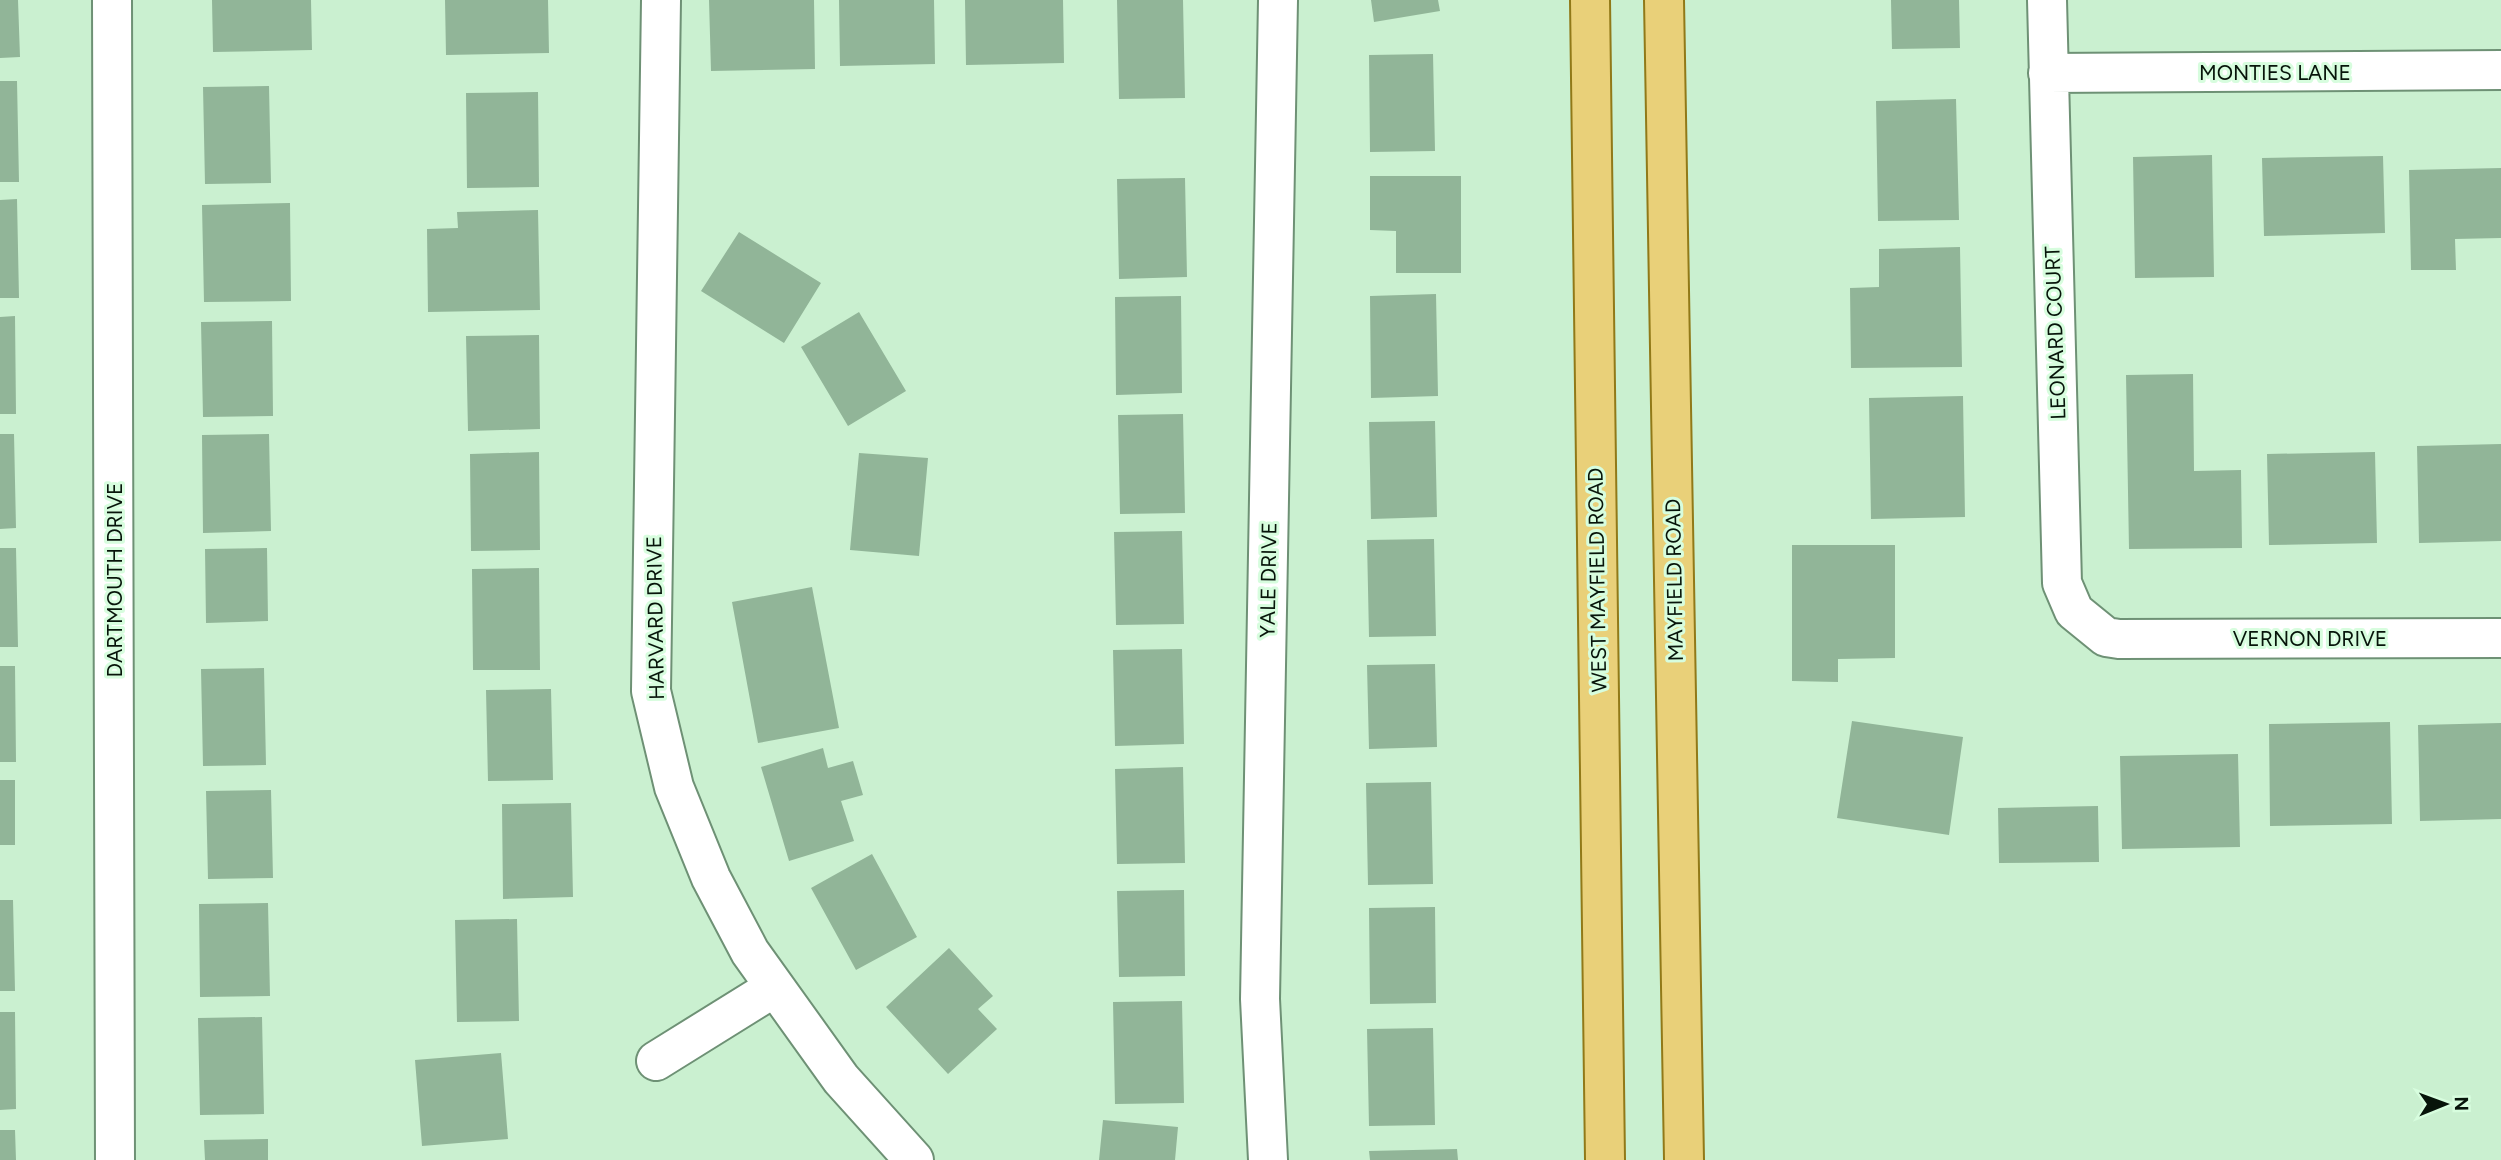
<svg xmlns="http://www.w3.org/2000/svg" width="2501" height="1160" viewBox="0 0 2501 1160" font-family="Figtree,sans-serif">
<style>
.building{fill:#91b598}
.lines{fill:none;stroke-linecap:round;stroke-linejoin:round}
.minor-casing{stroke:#6e9175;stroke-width:42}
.major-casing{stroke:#917918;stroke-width:42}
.minor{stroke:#fff;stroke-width:38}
.major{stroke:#e9d079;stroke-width:38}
.labels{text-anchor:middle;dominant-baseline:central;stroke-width:6;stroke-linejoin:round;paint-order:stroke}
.street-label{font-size:21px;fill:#07140a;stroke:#d7fdde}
</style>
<rect width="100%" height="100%" fill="#caf0d0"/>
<path class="building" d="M0,0h18l2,57 -20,1z
M212,0h99l1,50 -99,2z
M445,0h103l1,53 -103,2z
M709,0h105l1,69 -104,2z
M839,0h95l1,64 -95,2z
M965,0h98l1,63 -98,2z
M1117,0h66l2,98 -66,1z
M1371,0h67l2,11 -66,11z
M1891,0h68l1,48 -68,1z
M1433,54l2,97 -65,1 -1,-97z
M0,81h17l2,101h-19z
M269,86l2,97 -66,1 -2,-97z
M538,92l1,95 -72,1 -1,-95z
M1956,99l3,121 -81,1 -2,-120z
M2212,155l2,122 -79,1 -2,-121z
M2383,156l2,77 -121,3 -2,-78z
M2501,168v70l-46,1 1,31h-45l-2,-100z
M1370,176h91v97h-65v-42l-26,-1z
M1185,178l2,99 -68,2 -2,-100z
M17,199l2,99h-19v-98z
M290,203l1,98 -87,1 -2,-97z
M538,210l2,100 -112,2 -1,-83 31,-1 -1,-16z
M739,232l82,51 -37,60 -83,-52z
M1960,247l2,120 -111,1 -1,-80 29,-1v-38z
M1436,294l2,102 -67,2 -1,-102z
M1181,296l1,97 -66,2 -1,-98z
M859,312l47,79 -58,35 -47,-79z
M15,316l1,98h-16v-97z
M272,321l1,95 -70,1 -2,-95z
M539,335l1,94 -72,2 -2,-95z
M2193,374l1,97 47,-1 1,78 -113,1 -3,-174z
M1963,396l2,121 -94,2 -2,-121z
M1183,414l2,99 -65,1 -2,-99z
M1435,421l2,96 -66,2 -2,-97z
M0,434h14l2,94 -16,1z
M269,434l2,97 -68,2 -1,-98z
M2501,444v97l-82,2 -2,-97z
M539,452l1,98 -69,1 -1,-97z
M2375,452l2,91 -108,2 -2,-91z
M859,453l69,5 -9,98 -69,-6z
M1182,531l2,93 -68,1 -2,-93z
M1434,539l2,97 -67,1 -2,-97z
M1792,545h103v113l-57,1v23l-46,-1z
M0,548h16l2,99h-18z
M267,548l1,73 -62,2 -1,-74z
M539,568l1,102h-67l-1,-101z
M812,587l27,141 -81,15 -26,-141z
M1182,649l2,95 -69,2 -2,-96z
M1435,664l2,83 -68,2 -2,-84z
M0,666h15l1,96h-16z
M264,668l2,97 -63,1 -2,-97z
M551,689l2,91 -65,1 -2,-91z
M1852,721l111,16 -14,98 -112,-17z
M2390,722l2,102 -122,2 -1,-102z
M2501,723v96l-81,2 -2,-96z
M823,748l5,20 25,-7 10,34 -22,6 13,40 -65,20 -28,-94z
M2238,754l2,93 -118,2 -2,-93z
M1183,767l2,96 -68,1 -2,-95z
M0,780h15v65h-15z
M1431,782l2,102 -65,1 -2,-102z
M271,790l2,88 -65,1 -2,-88z
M571,803l2,94 -70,2 -1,-95z
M2098,806l1,56 -100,1 -1,-55z
M872,854l45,83 -61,33 -45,-82z
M1184,890l1,86 -66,1 -2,-86z
M0,900h13l2,91h-15z
M268,903l2,93 -70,1 -1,-93z
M1435,907l1,96 -66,1 -1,-96z
M517,919l2,102 -62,1 -2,-102z
M949,948l44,48 -15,13 19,20 -49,45 -62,-67z
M1182,1001l2,102 -69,1 -2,-102z
M0,1012h15l1,97 -16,1z
M262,1017l2,97 -64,1 -2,-97z
M1433,1028l2,97 -66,1 -2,-97z
M501,1053l7,86 -86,7 -7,-86z
M1103,1120l75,7 -3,33h-76z
M0,1130h15l1,30h-16z
M268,1139v21h-63l-1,-20z
M1457,1149l1,11h-88l-1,-9z"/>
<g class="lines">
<defs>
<path id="minor" d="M112,0l3,1160
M661,0l-10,691 23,96 37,91 39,74 91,127 73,81
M2047,0l15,583 12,28 32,26 13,2 382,-1
M2048,73l453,-3
M656,1061l119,-74
M1268,1160l-8,-161 18,-999"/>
<path id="major" d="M1590,0l15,1160
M1664,0l20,1160"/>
</defs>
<use href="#minor" class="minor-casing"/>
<use href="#major" class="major-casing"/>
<use href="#minor" class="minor"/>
<use href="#major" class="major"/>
</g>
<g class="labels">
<g class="street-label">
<text x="2275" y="72">MONTIES LANE</text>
<text transform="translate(2055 333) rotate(-92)">LEONARD COURT</text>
<text transform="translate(114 580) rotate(-90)">DARTMOUTH DRIVE</text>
<text transform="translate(1268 580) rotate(-89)">YALE DRIVE</text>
<text transform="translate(1597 580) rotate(-91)">WEST MAYFIELD ROAD</text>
<text transform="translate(1674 580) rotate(-91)">MAYFIELD ROAD</text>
<text transform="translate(655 618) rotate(-91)">HARVARD DRIVE</text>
<text x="2310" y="638">VERNON DRIVE</text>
</g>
</g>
<g transform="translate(2445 1104) rotate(89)" stroke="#d7fdde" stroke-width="5" paint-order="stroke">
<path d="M0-5L12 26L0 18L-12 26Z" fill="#07140a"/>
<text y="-10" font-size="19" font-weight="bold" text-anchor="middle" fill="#07140a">N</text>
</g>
</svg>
